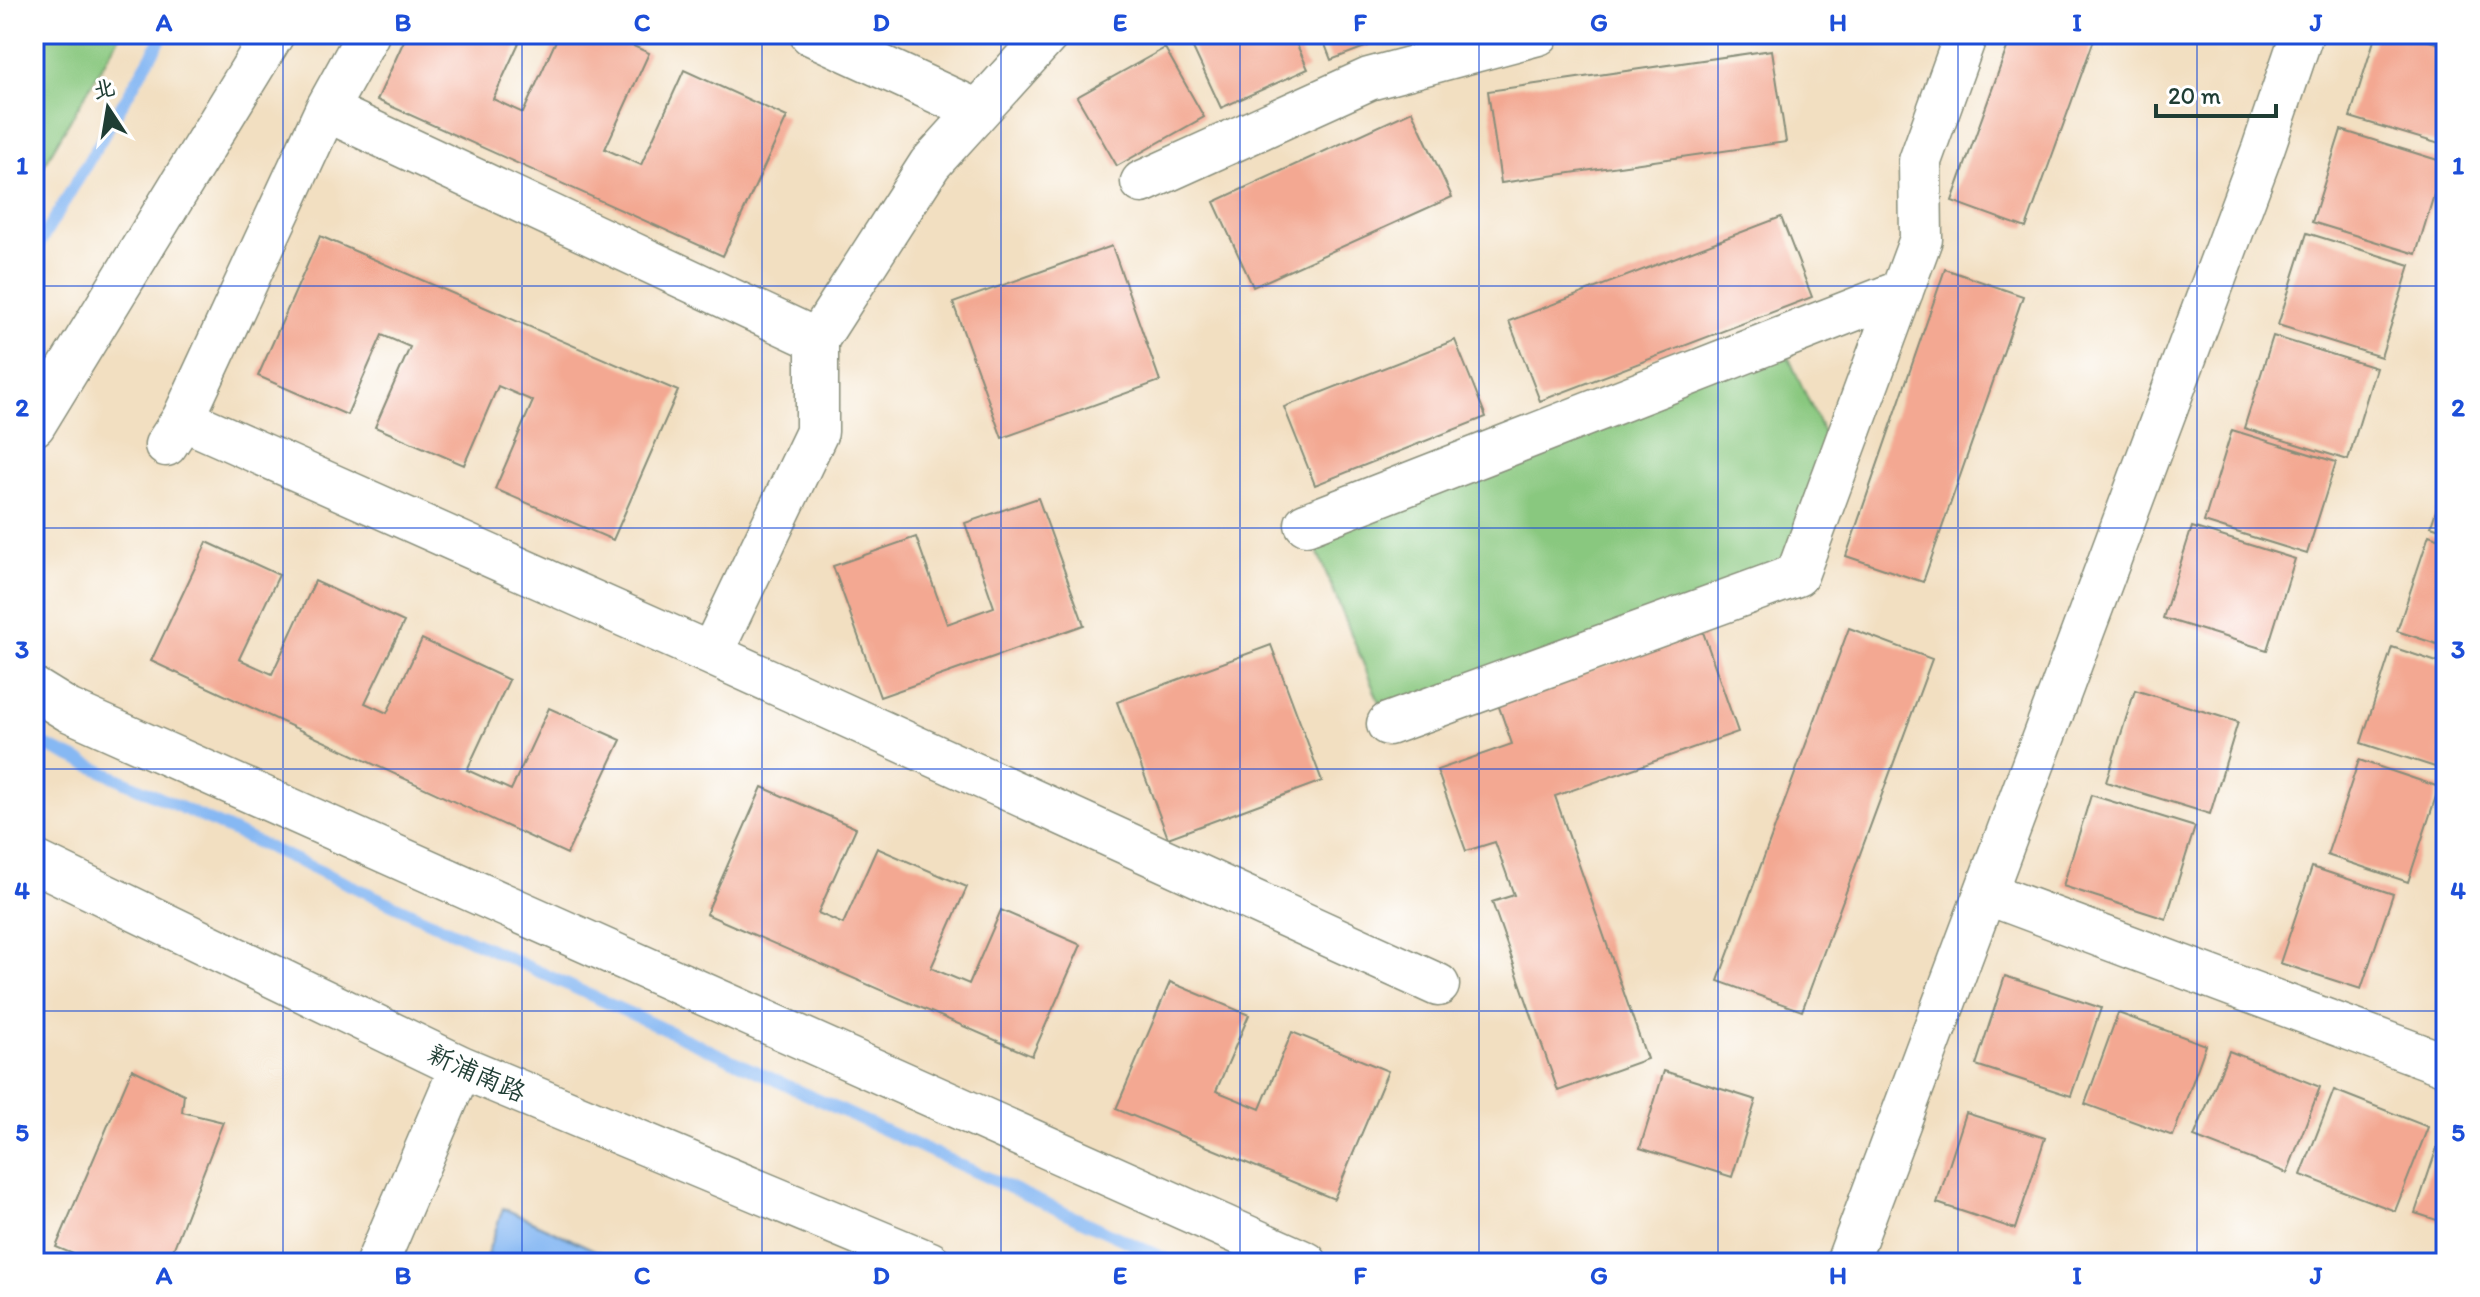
<svg xmlns="http://www.w3.org/2000/svg" width="2480" height="1297" viewBox="0 0 2480 1297" font-family="Itim,'LXGW WenKai TC',sans-serif">
<style>
.green{fill:#89c87f;stroke:#54825a;stroke-width:2}
.water{fill:#86b8f3;stroke:#527a94;stroke-width:2}
.lines{fill:none;stroke-linecap:round;stroke-linejoin:round}
.stream{stroke:#86b8f3;stroke-width:12}
.building{fill:#f3a892}
.minor-casing{stroke:#888e7a;stroke-width:45}
.minor{stroke:#fff;stroke-width:42}
.grid{fill:none;stroke:#1d4ed8;stroke-width:2;stroke-opacity:0.55}
.labels{text-anchor:middle;dominant-baseline:central;stroke-width:7;stroke-linejoin:round;paint-order:stroke}
.street-label{font-size:26px;fill:#1f3d34;stroke:#fff}
.neatline{fill:none;stroke:#1d4ed8;stroke-width:3}
.grid-label{font-size:26px;text-anchor:middle;font-weight:bold;fill:#1d4ed8}
</style>
<rect width="100%" height="100%" fill="#fff"/>
<filter id="ink" filterUnits="userSpaceOnUse"><feTurbulence type="fractalNoise" baseFrequency=".0125" numOctaves="2"/><feDisplacementMap in="SourceGraphic" scale="16" xChannelSelector="R" yChannelSelector="G"/><feConvolveMatrix kernelMatrix="1 2 1 2 8 2 1 2 1" color-interpolation-filters="sRGB"/></filter>
<filter id="wash" filterUnits="userSpaceOnUse"><feTurbulence type="fractalNoise" baseFrequency=".006" numOctaves="4" result="noise"/><feDisplacementMap in="SourceGraphic" scale="32" xChannelSelector="R" yChannelSelector="G"/><feGaussianBlur stdDeviation="1.8" result="paint"/><feColorMatrix in="noise" values="0 0 0 0 0 0 0 0 0 0 0 0 0 0 0 0 0 1.4 0 .05"/><feComposite in="paint" operator="in"/></filter>
<g filter="url(#wash)">
<rect width="100%" height="100%" fill="#f2dfc1"/>
<path class="green" d="M34,34h87l-87,148z
M1780,339l58,125 -41,111 -409,149 -82,-200z"/>
<path class="water" d="M503,1208l120,55h-116l-20,-8z"/>
<g class="lines">
<path class="stream" d="M34,253l130,-219
M34,740l1140,523"/>
</g>
<g id="blocks">
<path class="building" d="M407,34h116l-30,65 30,14 36,-79h48l42,19 -44,96 36,16 43,-95 103,47 -64,139 -346,-156z
M1189,34h103l16,35 -87,39 -34,-73z
M1321,34h78l-68,26z
M2012,34h84l-70,194 -74,-27z
M2376,34h30l40,12v100l-96,-29z
M1165,48l39,69 -87,49 -40,-69z
M1772,50l14,92 -285,41 -13,-92z
M1412,111l40,86 -199,90 -39,-85z
M2341,130l103,32 -28,92 -104,-32z
M1781,217l31,80 -272,104 -31,-80z
M2307,233l103,32 -29,92 -103,-32z
M320,236l358,155 -65,149 -118,-51 38,-88 -35,-15 -34,79 -89,-38 35,-80 -28,-12 -35,80 -89,-39z
M1112,246l48,135 -158,57 -49,-135z
M1945,269l78,27 -100,286 -77,-26z
M2273,336l103,32 -28,92 -104,-32z
M1455,340l31,77 -171,68 -31,-78z
M2232,430l104,32 -29,92 -103,-32z
M2445,483h1v48l-15,-5z
M1038,498l46,127 -204,72 -47,-131 83,-29 31,87 47,-17 -29,-84z
M2192,527l103,32 -28,91 -104,-32z
M2429,535l17,6v106l-49,-16z
M207,542l72,33 -40,84 33,15 43,-93 89,41 -39,81 22,10 35,-74 87,41 -42,90 44,20 38,-82 72,32 -54,114 -416,-193z
M1849,628l83,31 -130,352 -84,-30z
M1703,632l35,100 -183,64 92,263 -89,32 -66,-189 22,-7 -19,-53 -29,9 -29,-81 75,-26 -14,-40z
M1271,645l51,136 -154,57 -51,-136z
M2392,647l54,18v90l-5,14 -80,-26z
M2135,690l103,32 -28,92 -104,-32z
M2359,760l80,27 -31,95 -81,-27z
M762,787l94,41 -38,85 25,11 34,-76 90,39 -36,81 38,16 32,-74 80,35 -49,111 -326,-142z
M2091,795l104,32 -29,92 -103,-33z
M2312,867l81,27 -32,95 -81,-26z
M2005,976l96,32 -30,88 -95,-31z
M1170,982l79,33 -33,76 44,18 32,-77 96,39 -54,128 -218,-90z
M2118,1013l88,32 -33,91 -88,-32z
M2229,1051l91,36 -33,86 -93,-36z
M132,1069l52,25 -2,18 41,10 -55,141h-73l-39,-16z
M1664,1071l92,29 -24,77 -92,-29z
M2334,1090l94,37 -33,84 -94,-36z
M1966,1113l79,25 -30,91 -78,-26z
M2442,1133l4,2v88l-31,-10z"/>
</g>
</g>
<g filter="url(#ink)">
<use href="#blocks" fill-opacity="0" stroke="#888e7a" stroke-width="2"/>
<g class="lines">
<defs>
<path id="minor" d="M811,34l167,77
M326,110l491,230
M1142,182l227,-103 169,-45
M183,419l528,235 727,331
M34,425l239,-391
M166,445l17,-26 143,-309 42,-76
M1306,524l596,-233
M711,654l106,-222v-92l113,-176 118,-130
M34,689l34,21 1238,553
M1388,724l409,-149 124,-336 -1,-78 46,-127
M34,861l427,206 469,196
M1986,893l460,172
M377,1263l84,-196
M1847,1263l416,-1114 39,-115"/>
</defs>
<use href="#minor" class="minor-casing"/>
<use href="#minor" class="minor"/>
</g>
</g>
<path class="grid" d="M283,34v1229M522,34v1229M762,34v1229M1001,34v1229M1240,34v1229M1479,34v1229M1718,34v1229M1958,34v1229M2197,34v1229M34,286h2412M34,528h2412M34,769h2412M34,1011h2412"/>
<g class="labels">
<g class="street-label">
<text transform="translate(477 1073) rotate(24)">新浦南路</text>
</g>
</g>
<rect width="2480" height="1297" fill="none" stroke="#fff" stroke-width="88"/>
<g transform="translate(108 108) rotate(348)" stroke="#ffffff" stroke-width="6" paint-order="stroke">
<path d="M0-6L14 30L0 20L-14 30Z" fill="#1f3d34"/>
<text y="-12" font-size="22" font-weight="bold" text-anchor="middle" fill="#1f3d34">北</text>
</g>
<path d="M2156 104v12h120v-12" fill="none" stroke="#1f3d34" stroke-width="4"/>
<text x="2168" y="104" font-size="24" fill="#1f3d34" stroke="#ffffff" stroke-width="6" paint-order="stroke">20 m</text>
<rect x="44" y="44" width="2392" height="1209" class="neatline"/>
<g class="grid-label">
<text x="164" y="31">A</text>
<text x="403" y="31">B</text>
<text x="642" y="31">C</text>
<text x="881" y="31">D</text>
<text x="1120" y="31">E</text>
<text x="1360" y="31">F</text>
<text x="1599" y="31">G</text>
<text x="1838" y="31">H</text>
<text x="2077" y="31">I</text>
<text x="2316" y="31">J</text>
<text x="22" y="174">1</text>
<text x="2458" y="174">1</text>
<text x="22" y="416">2</text>
<text x="2458" y="416">2</text>
<text x="22" y="658">3</text>
<text x="2458" y="658">3</text>
<text x="22" y="899">4</text>
<text x="2458" y="899">4</text>
<text x="22" y="1141">5</text>
<text x="2458" y="1141">5</text>
<text x="164" y="1284">A</text>
<text x="403" y="1284">B</text>
<text x="642" y="1284">C</text>
<text x="881" y="1284">D</text>
<text x="1120" y="1284">E</text>
<text x="1360" y="1284">F</text>
<text x="1599" y="1284">G</text>
<text x="1838" y="1284">H</text>
<text x="2077" y="1284">I</text>
<text x="2316" y="1284">J</text>
</g>
</svg>
